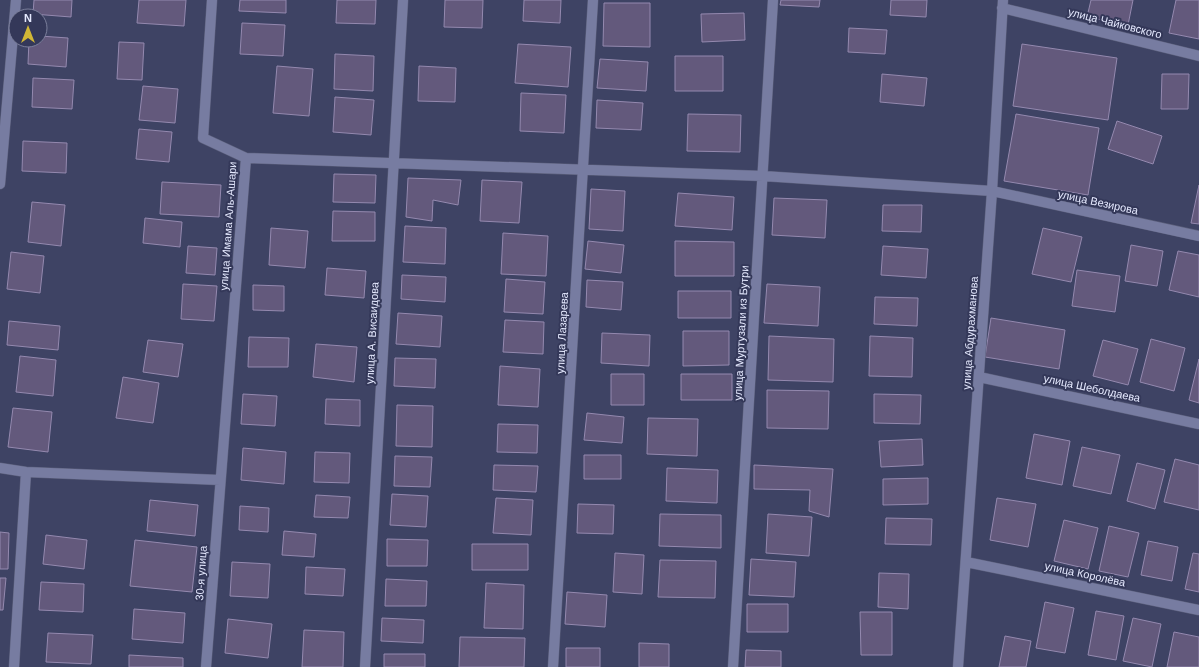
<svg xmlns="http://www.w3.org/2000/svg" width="1199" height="667" viewBox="0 0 1199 667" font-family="Arial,sans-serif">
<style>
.building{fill:#63597c;stroke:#9489af}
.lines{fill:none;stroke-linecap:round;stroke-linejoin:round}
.minor-casing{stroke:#5b5f7b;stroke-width:11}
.minor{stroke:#777ca1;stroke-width:10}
.labels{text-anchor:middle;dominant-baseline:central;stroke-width:4;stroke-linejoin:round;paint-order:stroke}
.street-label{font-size:11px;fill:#e6eaff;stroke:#343859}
</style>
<rect width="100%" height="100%" fill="#3e4364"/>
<path class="building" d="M34,0h38l-1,17 -38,-3z
M139,0h47l-2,26 -47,-3z
M240,0h46v13l-47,-2z
M337,0h39l-1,24 -39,-1z
M445,0h38l-1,28 -38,-1z
M524,0h37l-1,23 -37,-2z
M781,0h39l-1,7 -39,-2z
M891,0h36l-1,17 -36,-2z
M1091,0h42l-5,25 -41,-8z
M1176,0h23v39l-30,-6z
M604,3h46v44l-47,-1z
M744,13l1,27 -43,2 -1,-28z
M242,23l43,2 -2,31 -43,-2z
M849,28l38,2 -2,24 -37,-2z
M40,36l28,2 -2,29 -38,-3 1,-24h11z
M119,42l25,1 -2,37 -25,-1z
M518,44l53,3 -3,40 -53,-4z
M1022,44l95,14 -9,62 -95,-14z
M335,54l39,2 -1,35 -39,-2z
M675,56h48v35h-48z
M600,59l48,3 -2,29 -49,-3z
M277,66l36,3 -4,47 -36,-3z
M419,66l37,2 -1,34 -37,-1z
M882,74l45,4 -3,28 -44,-4z
M1162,74h27l-1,35h-27z
M33,78l41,2 -2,29 -40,-2z
M143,86l35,3 -3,34 -36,-3z
M521,93l45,2 -2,38 -44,-2z
M335,97l39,3 -3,35 -38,-3z
M597,100l46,3 -2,27 -45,-2z
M688,114l53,1 -1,37 -53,-1z
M1016,114l83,14 -11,67 -84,-14z
M1117,121l45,15 -9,28 -45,-15z
M139,129l33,3 -3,30 -33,-3z
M23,141l44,2 -1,30 -44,-2z
M334,174l42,1 -1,28 -42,-1z
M408,178l53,2 -3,25 -25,-5 -1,21 -26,-4z
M482,180l40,2 -3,41 -39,-2z
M162,182l59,3 -2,32 -59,-3z
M1199,185v39l-8,-1z
M591,189l34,2 -2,40 -34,-2z
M678,193l56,4 -2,33 -57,-4z
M774,198l53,2 -2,38 -53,-3z
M32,202l33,3 -4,41 -33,-4z
M883,205h39l-1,27 -39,-1z
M333,211l42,1v29h-43z
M145,218l37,4 -2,25 -37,-4z
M405,226l41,2 -1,36 -42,-2z
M271,228l37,3 -3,37 -36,-3z
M1043,228l39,9 -11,45 -39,-8z
M503,233l45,3 -2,40 -45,-2z
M588,241l36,4 -3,28 -36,-4z
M675,241l59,1v34h-59z
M1131,245l32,6 -6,35 -32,-5z
M188,246l29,2 -2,27 -29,-2z
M883,246l45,3 -2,29 -45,-3z
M1178,251l21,4v42l-30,-7z
M11,252l33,4 -4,37 -33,-4z
M327,268l39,3 -2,27 -39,-3z
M1077,270l43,6 -5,36 -43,-6z
M402,275l44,2 -1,25 -44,-3z
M506,279l39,3 -2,32 -39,-2z
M587,280l36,2 -2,28 -35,-3z
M183,284l34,2 -3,35 -33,-2z
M767,284l53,3 -2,39 -54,-3z
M253,285l31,1v25l-31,-1z
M678,291h53v27h-53z
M875,297l43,1 -1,28 -43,-2z
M398,313l44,3 -2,31 -44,-3z
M991,318l74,12 -6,39 -74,-12z
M505,320l39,2 -1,32 -40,-2z
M9,321l51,5 -2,24 -51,-5z
M683,331h46v34l-46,1z
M602,333l48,2 -1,31 -48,-3z
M769,336l65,3 -1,43 -65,-2z
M870,336l43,2 -1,39 -43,-1z
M249,337l40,1 -1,29h-40z
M1151,339l34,9 -11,43 -34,-9z
M148,340l35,4 -5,33 -35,-5z
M1103,340l35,9 -10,36 -35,-9z
M316,344l41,3 -3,35 -41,-5z
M20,356l36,4 -3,36 -37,-4z
M395,358l41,1 -1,29 -41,-2z
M1199,359v44l-10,-3z
M500,366l40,3 -2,38 -40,-2z
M611,374h33v31h-33z
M681,374h51v26h-51z
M123,377l36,6 -6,40 -37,-5z
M767,390l62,1 -1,38 -61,-1z
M243,394l34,2 -2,30 -34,-2z
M874,394l47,1 -1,29 -46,-1z
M326,399l34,1v26l-35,-2z
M397,405l36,1 -1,41 -36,-1z
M13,408l39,4 -4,40 -40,-5z
M587,413l37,4 -2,26 -38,-3z
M648,418l50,1 -1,37 -50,-2z
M498,424l40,1 -1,28 -40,-1z
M1034,434l36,7 -8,44 -36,-7z
M922,439l1,26 -42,2 -2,-26z
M1082,447l38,8 -9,39 -38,-8z
M243,448l43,4 -2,32 -43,-4z
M315,452l35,1 -1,30 -35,-1z
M584,455h37v24h-37z
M395,456l37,1 -2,30 -36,-1z
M1175,459l24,6v45l-35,-8z
M1137,463l28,7 -10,39 -28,-8z
M494,465l44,1 -2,26 -43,-2z
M754,465l79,4 -4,48 -20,-6 1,-21 -56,-1z
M667,468l51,2 -1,33 -51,-2z
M928,478v26l-45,1v-26z
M392,494l36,2 -2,31 -36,-2z
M316,495l34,2 -2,21 -34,-1z
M496,498l37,2 -2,35 -38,-2z
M997,498l39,6 -8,43 -38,-7z
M150,500l48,5 -3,31 -48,-5z
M578,504l36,1 -1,29 -36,-1z
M240,506l29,2 -1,24 -29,-2z
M660,514l61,1v33l-62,-2z
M768,514l44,3 -3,39 -43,-3z
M886,518l46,1 -1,26 -46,-1z
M1064,520l34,8 -10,41 -34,-8z
M1109,526l30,7 -11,44 -29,-6z
M284,531l32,3 -2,23 -32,-2z
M0,532l9,1 -1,36h-8z
M46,535l41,5 -3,29 -41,-5z
M387,539l41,1 -1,26h-40z
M135,540l62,7 -5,45 -62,-6z
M1148,541l30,6 -6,34 -31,-6z
M472,544h56v26h-56z
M615,553l29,2 -2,39 -29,-2z
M1193,553l6,1v38l-14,-3z
M751,559l45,3 -2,35 -45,-2z
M660,560l56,1 -1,37 -57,-1z
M232,562l38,2 -2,34 -38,-2z
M306,567l39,2 -2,27 -38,-2z
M879,573l30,1 -1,35 -30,-2z
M0,578h6l-3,32h-3z
M386,579l41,2 -1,25h-41z
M41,582l43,2 -1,28 -44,-2z
M486,583l38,2 -1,44 -39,-1z
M567,592l40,3 -2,32 -40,-3z
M1045,602l29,6 -9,45 -29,-5z
M747,604h41v28h-41z
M134,609l51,4 -2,30 -51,-4z
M1096,611l28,5 -8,44 -28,-5z
M860,612h32v43h-31z
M382,618l42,2 -1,23 -42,-2z
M1133,618l28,6 -9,43 -29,-6z
M228,619l44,5 -4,34 -43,-5z
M304,630l40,2 -1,35h-41z
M1174,632l25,5v30h-32z
M48,633l45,2 -2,29 -45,-2z
M1005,636l26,5 -5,26h-27z
M460,637l65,1 -1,29h-65z
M639,643l30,1v23h-30z
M566,648h34v19h-34z
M746,650l35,1v16h-36z
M384,654h41v13h-41z
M129,655l54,3v9h-54z"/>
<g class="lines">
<defs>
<path id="minor" d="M1002,8l197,48
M246,158l517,18 229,15 207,45
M0,184l16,-184
M979,377l220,47
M0,468l26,4 194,8
M966,562l233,48
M14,667l12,-195
M206,667l40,-509 -43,-20 9,-138
M365,667l38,-667
M553,667l40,-667
M733,667l40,-667
M958,667l34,-476 11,-191"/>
</defs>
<use href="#minor" class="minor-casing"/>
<use href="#minor" class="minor"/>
</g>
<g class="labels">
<g class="street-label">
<text transform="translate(1115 23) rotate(14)">улица Чайковского</text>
<text transform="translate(1098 202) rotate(12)">улица Везирова</text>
<text transform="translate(228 226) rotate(-86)">улица Имама Аль-Ашари</text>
<text transform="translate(372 333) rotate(-87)">улица А. Висаидова</text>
<text transform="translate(562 333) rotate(-87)">улица Лазарева</text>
<text transform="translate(741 333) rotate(-87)">улица Муртузали из Бутри</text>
<text transform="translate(970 333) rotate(-86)">улица Абдурахманова</text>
<text transform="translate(1092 388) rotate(12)">улица Шеболдаева</text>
<text transform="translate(201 573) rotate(-86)">30-я улица</text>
<text transform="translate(1085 574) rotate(12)">улица Королёва</text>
</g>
</g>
<g transform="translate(28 28)"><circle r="19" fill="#343859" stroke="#7b7f9b"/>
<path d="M0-3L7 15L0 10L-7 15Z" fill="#d1b736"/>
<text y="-6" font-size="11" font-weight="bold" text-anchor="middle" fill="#e6eaff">N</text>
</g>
</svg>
